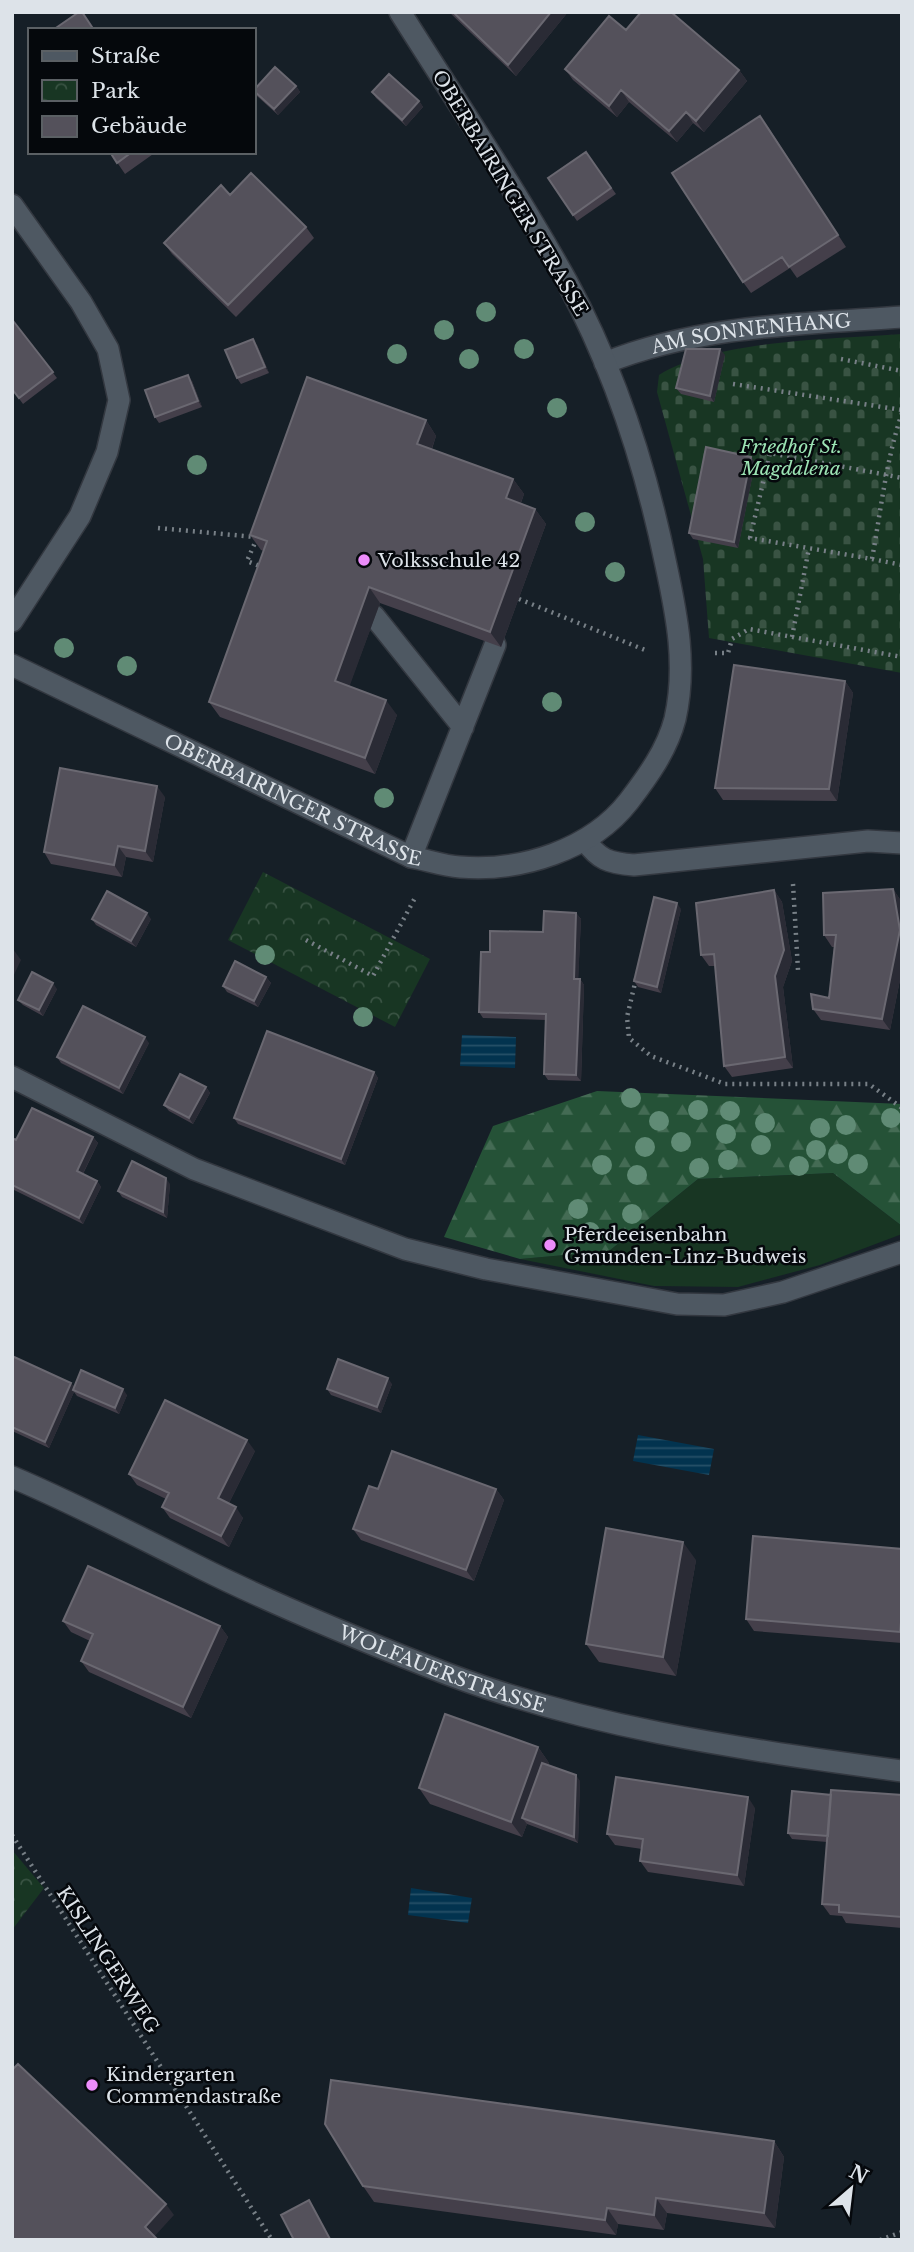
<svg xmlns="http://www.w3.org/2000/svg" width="914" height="2252" viewBox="0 0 914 2252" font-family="'Libre Baskerville',serif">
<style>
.grass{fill:#183623}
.forest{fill:url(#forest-firs)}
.cemetery{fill:url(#cemetery-stones)}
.park{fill:url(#park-crowns)}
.water{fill:url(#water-rules)}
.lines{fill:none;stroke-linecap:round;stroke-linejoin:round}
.lane-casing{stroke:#333840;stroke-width:24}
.street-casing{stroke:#333840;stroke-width:24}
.secondary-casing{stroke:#333840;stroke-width:24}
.path{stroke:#788087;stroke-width:4.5;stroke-dasharray:2 5;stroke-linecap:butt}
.lane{stroke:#4e5862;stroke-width:21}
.street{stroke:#4e5862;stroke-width:21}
.secondary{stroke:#4e5862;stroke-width:21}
.tree{fill:#608b75}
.wall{fill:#443f4a}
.shaded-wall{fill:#2a2b35}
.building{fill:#54515b;stroke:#6a6871;stroke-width:2}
.poi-dot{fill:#ec8cfa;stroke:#05080c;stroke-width:2.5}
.labels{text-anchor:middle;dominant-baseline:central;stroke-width:5;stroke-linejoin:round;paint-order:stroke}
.street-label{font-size:19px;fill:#dde3e9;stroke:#05080c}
.park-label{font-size:19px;font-style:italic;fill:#9ce4b4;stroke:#05080c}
.poi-label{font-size:19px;fill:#dde3e9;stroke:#05080c;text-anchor:start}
</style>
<defs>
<pattern id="forest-firs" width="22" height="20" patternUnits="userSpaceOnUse" patternTransform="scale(1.75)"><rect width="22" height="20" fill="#255237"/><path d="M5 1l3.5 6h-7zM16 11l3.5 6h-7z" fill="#446b54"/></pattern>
<pattern id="cemetery-stones" width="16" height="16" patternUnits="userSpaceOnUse" patternTransform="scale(1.75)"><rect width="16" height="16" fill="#183623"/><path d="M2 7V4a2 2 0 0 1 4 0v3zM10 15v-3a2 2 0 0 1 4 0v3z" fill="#395343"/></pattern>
<pattern id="park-crowns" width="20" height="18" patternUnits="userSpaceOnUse" patternTransform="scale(1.75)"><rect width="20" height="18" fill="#183623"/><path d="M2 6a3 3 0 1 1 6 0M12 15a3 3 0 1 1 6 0" fill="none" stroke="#395343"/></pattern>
<pattern id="water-rules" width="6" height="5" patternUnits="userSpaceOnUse" patternTransform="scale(1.75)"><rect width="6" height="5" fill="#02334f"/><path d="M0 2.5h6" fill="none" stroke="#265068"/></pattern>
</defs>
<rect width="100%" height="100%" fill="#161f27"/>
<path class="grass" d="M833,1173l69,53v8l-82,31 -82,22 -84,-1 -134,-27 89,-8 89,-72z"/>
<path class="forest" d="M597,1091l305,13v122l-69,-53 -135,6 -89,72 -89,8 -76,-22 49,-111z"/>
<path class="cemetery" d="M902,334v339l-193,-35 -6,-79 -46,-167 2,-17c56,-35 176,-36 243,-41z"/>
<path class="park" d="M263,872l167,87 -35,68 -167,-87z
M12,1850l32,38 -32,42z"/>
<path class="water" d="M462,1035l54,2 -1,31 -55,-2z
M638,1435l76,14 -5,26 -76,-14z
M411,1888l61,10 -4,25 -60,-8z"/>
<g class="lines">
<defs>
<path id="lane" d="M374,616l89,111
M411,857l84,-212"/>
<g id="street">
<path d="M12,205l69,97 27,47 11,51 -12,52 -27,64 -68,105"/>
<path id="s1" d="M605,363c94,-38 197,-39 297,-46"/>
<path d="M585,840c14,20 24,23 49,25l234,-24 34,2"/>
<path d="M12,1077l182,92 211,80 81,20 191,35 47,1 59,-13 119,-40"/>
<path id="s2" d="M12,1477c64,27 125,59 187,90 72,36 152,69 228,99 151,61 314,83 475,105"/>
</g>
<g id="secondary">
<path id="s3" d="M12,665l399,192c16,3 33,9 49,10 61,5 131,-17 169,-66 19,-25 38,-51 46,-82 12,-53 2,-103 -9,-154 -20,-97 -52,-196 -99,-283 -51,-92 -111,-181 -167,-270"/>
</g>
</defs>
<use href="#lane" class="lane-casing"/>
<use href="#street" class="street-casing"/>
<use href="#secondary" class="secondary-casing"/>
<path class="path" d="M841,359l61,12
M733,384l169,26
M902,413c-16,47 -21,97 -30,146l-122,-21 20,-85 117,22 15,3
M158,528l97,9
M257,538l-10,23 15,6
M872,559l30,6
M519,599l126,51
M792,637l17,-89
M715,653h13l4,-14 17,-10 153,28
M793,884l5,86
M306,940l67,36 43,-80
M636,979l-9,38 2,21 22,18 74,28h144l33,24
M12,1835l260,405
M880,2240l22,-8"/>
<use href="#lane" class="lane"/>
<use href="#street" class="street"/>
<use href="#secondary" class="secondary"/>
</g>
<g class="tree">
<circle cx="486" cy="312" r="10"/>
<circle cx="444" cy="330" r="10"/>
<circle cx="524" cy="349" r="10"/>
<circle cx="397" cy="354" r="10"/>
<circle cx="469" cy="359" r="10"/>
<circle cx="557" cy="408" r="10"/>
<circle cx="197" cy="465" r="10"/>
<circle cx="585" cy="522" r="10"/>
<circle cx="615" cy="572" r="10"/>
<circle cx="64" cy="648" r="10"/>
<circle cx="127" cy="666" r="10"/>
<circle cx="552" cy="702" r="10"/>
<circle cx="384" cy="798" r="10"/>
<circle cx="265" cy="955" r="10"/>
<circle cx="363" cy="1017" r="10"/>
<circle cx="631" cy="1098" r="10"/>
<circle cx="698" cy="1110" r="10"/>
<circle cx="730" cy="1111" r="10"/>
<circle cx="891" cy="1118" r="10"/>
<circle cx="659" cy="1121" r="10"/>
<circle cx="765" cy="1123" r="10"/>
<circle cx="846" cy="1125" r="10"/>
<circle cx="820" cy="1128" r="10"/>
<circle cx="726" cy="1134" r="10"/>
<circle cx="681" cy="1142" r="10"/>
<circle cx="761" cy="1145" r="10"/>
<circle cx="645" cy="1147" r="10"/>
<circle cx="816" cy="1150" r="10"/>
<circle cx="838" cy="1154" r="10"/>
<circle cx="728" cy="1160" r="10"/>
<circle cx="858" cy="1164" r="10"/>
<circle cx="602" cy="1165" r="10"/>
<circle cx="799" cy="1166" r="10"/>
<circle cx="699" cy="1168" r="10"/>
<circle cx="637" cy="1175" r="10"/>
<circle cx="578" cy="1209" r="10"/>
<circle cx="632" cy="1214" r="10"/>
<circle cx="590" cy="1232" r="10"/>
</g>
<path class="wall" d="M449,12h119l-52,64z
M626,30l113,40 8,11 -43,51 -11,-9 -16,19 -48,-40 -12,15 -44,-37 -8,-11z
M296,86l4,6 -22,23 -21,-19 -3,-5z
M372,92l47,9 4,6 -17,19 -30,-28z
M768,127l78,120 -49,31 -7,-10 -39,25 -8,-11z
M110,152h46l-31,22z
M586,152l30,42 -39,27 -29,-43z
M230,195l76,32 8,11 -78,79 -64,-63 -8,-11z
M14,322l43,56 -34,26 -11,-15z
M257,345l12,28 -28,11 -4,-6z
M725,355l-11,47 -33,-8 -5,-6z
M192,381l10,26 -43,16 -4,-6z
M426,420l10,16 -4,13 81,30 11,15 -3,9 14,6 11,15 -45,123 -121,-44 -31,83 48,29 -22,59 -155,-57 -11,-15 55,-151 -3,-1 -11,-15z
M751,457l4,6 -17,85 -45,-9 -4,-6z
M845,681l8,12 -16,108 -114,-1 -8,-12z
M165,797l-12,65 -27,-5 -4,20 -71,-13 -7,-12z
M893,889l8,12 1,5v64l-12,60 -69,-10 -8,-11 16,-11 5,-51h-2l-8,-12z
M774,890l8,12 10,59 -9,26 10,81 -61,9 -8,-11 -9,-100h-6l-8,-11z
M681,909l-20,84 -23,-6 -4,-6z
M576,913l5,6 -3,60h2l4,6 -3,96 -33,-1 -4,-6 2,-54 -63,-2 -4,-6 11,-60 53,-20z
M92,919h59l-15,28 -40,-22z
M266,977l5,6 -13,24 -31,-15 -4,-6z
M57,989l-14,27 -20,-11 -5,-5z
M149,1043l-26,51 -62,-31 -4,-6z
M374,1072l4,6 -33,87 -107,-41 -4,-6z
M206,1087l4,6 -17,31 -24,-13 -5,-6z
M93,1137l5,6 -15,31 14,7 4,6 -18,37 -71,-35v-51l4,2z
M170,1184l-3,34 -45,-21 -4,-6z
M12,1356l62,30 53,9 -8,19 -42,-18 -3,-4 -25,56 -37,-17z
M392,1384l-11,29 -50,-18 -4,-6z
M255,1451l-26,52 14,15 -14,29 -59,-29 -8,-11 4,-8 -29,-14 -8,-11z
M378,1489h118l8,11 -30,81 -113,-41 -8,-11z
M902,1549v94l-148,-12 -8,-12z
M696,1560l-20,116 -77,-14 -13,-18z
M63,1621l157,5 8,11 -37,81 -102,-46 -8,-11 9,-20 -19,-9z
M538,1747l11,16 -1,2 32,16 -2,62 -51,-19 -5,13 -92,-33 -11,-16z
M831,1795h71v133l-56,-5 -4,-7 -12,-1 -8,-11 5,-62 -35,-3 -4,-6z
M755,1808l-11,78 -96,-14 -8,-11 2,-12 -27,-4 -8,-11z
M774,2141l10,16 -9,71 -108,-15 -3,17 -46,-6 -2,11 -242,-33 -11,-16z"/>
<path class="shaded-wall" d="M551,12h17l-52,64 -8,-11z
M739,70l8,11 -43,51 -8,-11z
M296,86l4,6 -22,23 -4,-6z
M621,90l8,12 -12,15 -8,-11z
M419,101l4,6 -17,19 -4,-6z
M686,112l7,11 -16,19 -8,-11z
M253,339l4,6 12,28 -4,-6z
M720,349l5,6 -11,47 -4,-6z
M188,375l4,6 10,26 -4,-6z
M426,420l10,16 -8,23 -11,-15z
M751,457l4,6 -17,85 -4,-6z
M513,479l11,15 -7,19 -11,-15z
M535,509l11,15 -45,123 -11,-15z
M369,587l11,16 -34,93 -11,-15z
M845,681l8,12 -16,108 -8,-12z
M386,700l11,15 -22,59 -10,-16z
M157,786l8,11 -12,65 -8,-11z
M118,846l8,11 -4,20 -8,-12z
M893,889l8,12 1,5v64l-12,60 -8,-11z
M774,890l8,12 10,59 -9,26 10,81 -8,-11 -10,-81z
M677,903l4,6 -20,84 -4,-6z
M147,913l4,6 -15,28 -5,-6z
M576,913l5,6 -3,66 -4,-6z
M13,949l8,11 -9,19v-28z
M266,977l5,6 -13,24 -4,-6z
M580,979l4,6 -3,96 -5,-6z
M53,983l4,6 -14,27 -4,-6z
M145,1037l4,6 -26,51 -4,-6z
M374,1072l4,6 -33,87 -4,-6z
M206,1087l4,6 -17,31 -4,-6z
M93,1137l5,6 -17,34 -4,-6z
M166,1178l4,6 -3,34 -4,-6z
M97,1181l4,6 -18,37 -4,-6z
M388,1378l4,6 -11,29 -4,-6z
M71,1383l5,6 -3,1 1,2 -25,56 -4,-6z
M123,1389l4,6 -8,19 -4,-6z
M247,1440l8,11 -29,58 -8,-11z
M496,1489l8,11 -30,81 -8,-11z
M236,1507l7,11 -14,29 -8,-11z
M683,1542l13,18 -20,116 -13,-19z
M220,1626l8,11 -37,81 -8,-11z
M538,1747l11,16 -21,57 -6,-2 5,6 -5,13 -11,-15z
M576,1775l4,6 -2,62 -4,-6z
M748,1797l7,11 -11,78 -7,-11z
M774,2141l10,16 -9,71 -11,-15z
M656,2198l11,15 -3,17 -10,-15z
M166,2204l8,11 -21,23 -8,-11z
M607,2208l11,16 -2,11 -11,-15z"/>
<path class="building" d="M79,12h3l12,18h-41z
M453,12h98l-43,53z
M641,12h30l68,58 -43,51 -10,-9 -17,19 -48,-41 -12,16 -44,-37 44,-53 17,14z
M275,67l21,19 -22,23 -20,-18v-1z
M389,74l30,27 -17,19 -30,-28z
M760,116l78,119 -49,32 -7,-10 -39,25 -71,-109z
M110,152h22l-15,11z
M586,152l25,36 -38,27 -25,-37z
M251,173l55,54 -78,78 -64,-62 57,-58 9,10z
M14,322l39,50 -34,26 -7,-9v-65z
M253,339l12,28 -28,11 -12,-28z
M686,349h34l-10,47 -34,-8z
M188,375l10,26 -43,16 -10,-27z
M307,377l119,43 -9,24 96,35 -7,19 29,11 -45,123 -121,-45 -34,94 51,19 -21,58 -156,-56 58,-161 -17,-6z
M706,447l45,10 -17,85 -45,-9z
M734,665l111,16 -16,108 -114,-1z
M60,768l97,18 -12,65 -27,-5 -4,19 -70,-13z
M893,889l7,41 -18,89 -69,-10 -2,-15 18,4 7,-63h-12l-1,-42z
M774,890l10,60 -9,26 10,81 -61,9 -10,-112 -13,1 -5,-52z
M107,891l40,22 -16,28 -39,-22z
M654,897l23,6 -20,84 -23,-6z
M544,911l32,2 -2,66h6l-4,96 -32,-1 2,-60 -67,-2 2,-60h9v-21l53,1z
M235,961l31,16 -12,24 -31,-15z
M32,972l21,11 -14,27 -21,-10z
M83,1006l62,31 -26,51 -62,-31z
M267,1031l107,41 -33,87 -107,-41z
M180,1074l26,13 -17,31 -25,-13z
M32,1108l61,29 -16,34 20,10 -18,37 -67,-33v-47l4,2z
M132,1161l34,17 -3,34 -45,-21z
M12,1356l59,27 -26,59 -33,-15z
M338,1359l50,19 -11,29 -50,-18z
M81,1370l42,19 -8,19 -42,-18z
M165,1400l82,40 -29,58 18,9 -15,29 -59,-29 7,-14 -40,-19z
M392,1451l104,38 -30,81 -113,-41 16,-43 9,3z
M606,1528l77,14 -20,115 -77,-13z
M753,1536l149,13v63l-2,20 -154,-13z
M88,1566l132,60 -37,81 -102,-46 12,-27 -30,-13z
M445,1714l93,33 -27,75 -92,-34z
M542,1763l34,12 -2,62 -52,-19z
M616,1777l132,20 -11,78 -97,-14 3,-22 -36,-5z
M831,1790l71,5v122l-63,-5v-7l-17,-1z
M792,1791l39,4 -3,41 -40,-3z
M18,2064l148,140 -21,23 13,13h-146v-170z
M331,2080l443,61 -10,72 -108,-15 -2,17 -47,-7 -2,12 -242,-34 -38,-62z
M309,2200l21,39 -1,1h-35l-13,-25z"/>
<g class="poi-dot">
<circle cx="364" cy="560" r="7"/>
<circle cx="550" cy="1245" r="7"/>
<circle cx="92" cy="2085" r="7"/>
</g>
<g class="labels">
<g class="street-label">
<text transform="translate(510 193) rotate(59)">OBERBAIRINGER STRASSE</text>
<text stroke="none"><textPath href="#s1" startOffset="150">AM SONNENHANG</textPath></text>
<text stroke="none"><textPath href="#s3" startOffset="312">OBERBAIRINGER STRASSE</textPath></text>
<text stroke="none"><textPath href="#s2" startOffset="472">WOLFAUERSTRASSE</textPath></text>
<text transform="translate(108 1960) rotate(57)">KISLINGERWEG</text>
</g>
<g class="park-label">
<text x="791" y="446">Friedhof St.<tspan x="791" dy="22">Magdalena</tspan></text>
</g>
<g class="poi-label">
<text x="378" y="560">Volksschule 42</text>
<text x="564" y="1234">Pferdeeisenbahn<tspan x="564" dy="22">Gmunden-Linz-Budweis</tspan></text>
<text x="106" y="2074">Kindergarten<tspan x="106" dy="22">Commendastraße</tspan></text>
</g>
</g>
<rect width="914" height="2252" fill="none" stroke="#dde3e9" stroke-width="28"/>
<rect x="28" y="28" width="228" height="126" fill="#05080c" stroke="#5b6064" stroke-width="2"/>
<rect x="42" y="51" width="35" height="10" fill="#4e5862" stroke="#5b6064" stroke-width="2"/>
<text x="91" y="63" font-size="21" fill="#dde3e9">Straße</text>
<rect x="42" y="80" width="35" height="21" fill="url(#park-crowns)" stroke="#5b6064" stroke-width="2"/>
<text x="91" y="98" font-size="21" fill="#dde3e9">Park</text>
<rect x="42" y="116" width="35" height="21" fill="#54515b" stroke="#5b6064" stroke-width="2"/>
<text x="91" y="133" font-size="21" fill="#dde3e9">Gebäude</text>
<g transform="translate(851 2189) rotate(28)" stroke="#05080c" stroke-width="5" paint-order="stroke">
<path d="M0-5L12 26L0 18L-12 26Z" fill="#dde3e9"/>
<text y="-10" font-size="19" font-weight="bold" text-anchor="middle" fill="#dde3e9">N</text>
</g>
</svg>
